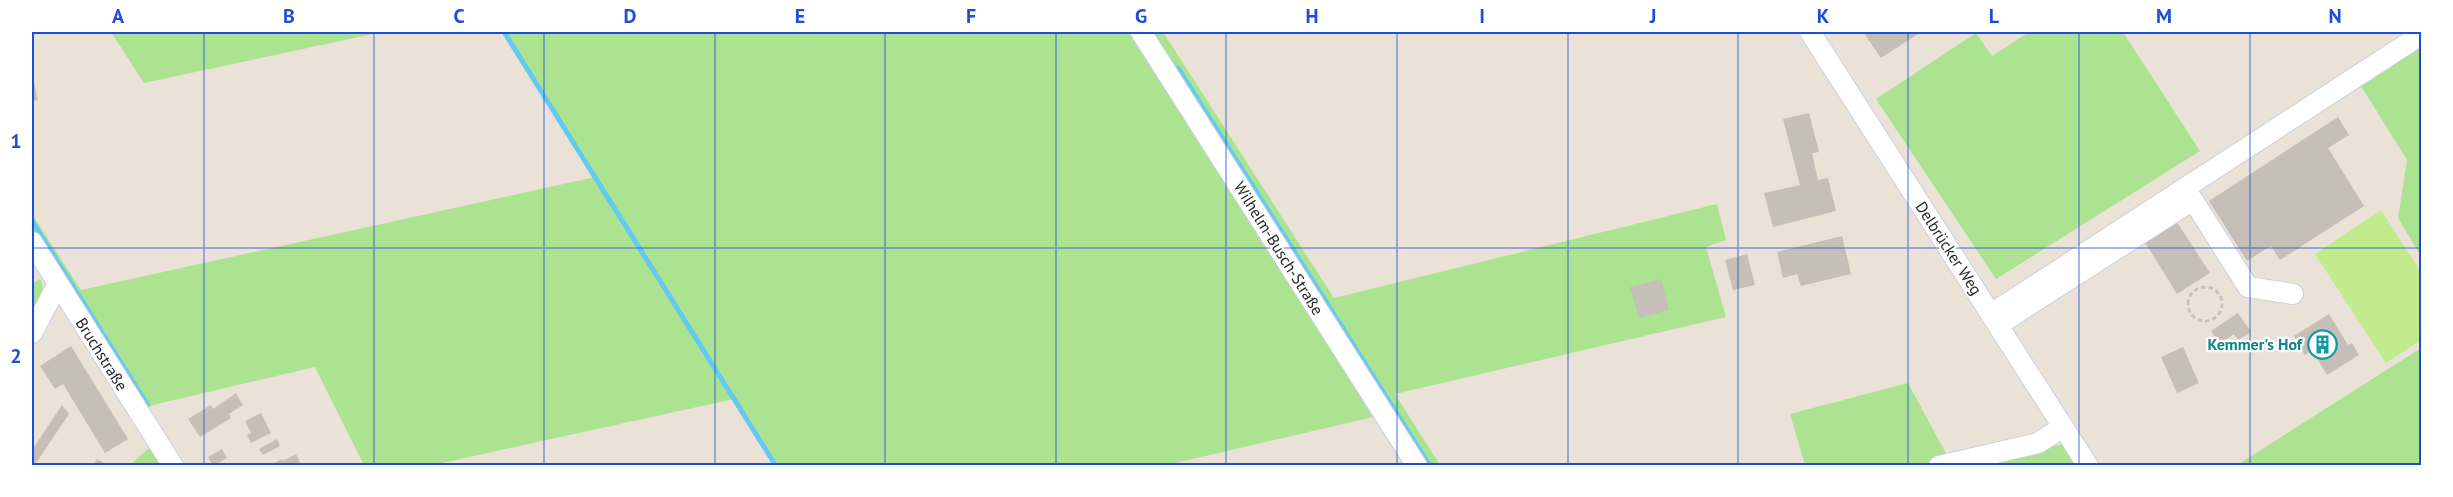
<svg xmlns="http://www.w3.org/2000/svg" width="2453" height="497" viewBox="0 0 2453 497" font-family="'PT Sans',sans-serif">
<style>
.green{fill:#ace391}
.pitch{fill:#c1eb8c}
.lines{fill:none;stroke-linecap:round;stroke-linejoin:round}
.stream{stroke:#65caf1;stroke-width:5}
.building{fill:#c5bfb7}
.minor-casing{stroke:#ccd0e1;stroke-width:22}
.path{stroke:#c3c3c3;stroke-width:3;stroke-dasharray:4.5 3;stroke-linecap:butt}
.minor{stroke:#fff;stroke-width:20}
.grid{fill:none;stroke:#1d4ed8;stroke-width:1.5;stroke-opacity:0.55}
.labels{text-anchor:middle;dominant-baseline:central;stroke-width:4.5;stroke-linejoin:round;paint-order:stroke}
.street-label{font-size:16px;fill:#272727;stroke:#fff}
.culture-label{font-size:16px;font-weight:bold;fill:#0d838f;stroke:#fff;text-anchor:end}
.neatline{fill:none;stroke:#1d4ed8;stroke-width:2}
.grid-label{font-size:20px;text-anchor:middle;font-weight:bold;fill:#1d4ed8}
</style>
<rect width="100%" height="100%" fill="#eae2d7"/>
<path class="green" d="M111,32h271l-238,51z
M504,32h625l183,289 7,-3 94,147h-9l-31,-48 -206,48h-391l-42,-66 -301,66h-69l-49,-98 -162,38 -8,5 -113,-181v-15l49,76 514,-113z
M1146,32h17l171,266 383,-94 9,36 -20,7 20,70 -331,77 45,71h-18z
M2029,32h94l77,119 -204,128 -120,-180 100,-66 16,23z
M2421,47v209l-23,-38 9,-58 -46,-74z
M40,279c7,14 -2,24 -8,36v-31z
M2421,348v117h-184z
M1908,383l41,76 -30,7 -114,-1 -15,-51z
M2067,443l14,23h-108z
M149,448l11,17h-30z"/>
<path class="pitch" d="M2381,210l40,62v68l-35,23 -71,-109z"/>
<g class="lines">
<path class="stream" d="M504,32l272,434
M1178,68l252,398
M32,221l115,183"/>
</g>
<path class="building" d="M1863,32h58l-40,26z
M32,73l6,27 -6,1z
M1809,113l10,39 -7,1 6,27 10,-2 8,33 -63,16 -9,-34 36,-8 -17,-66z
M2338,117l11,18 -21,13 36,58 -84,54 -9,-14 -24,15 -38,-60z
M2175,219l35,54 -33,21 -34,-55z
M1842,236l9,38 -50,12 -4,-12 -14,4 -6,-26z
M1747,254l8,31 -22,5 -8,-30z
M1661,279l8,31 -30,8 -9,-31z
M2238,313l13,19 -13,8 -4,-6 -15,10 -8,-13z
M2329,314l19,31 4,-2 7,12 -32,20 -15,-25 -7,5 -11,-19z
M71,346l57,93 -23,14 -42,-69 -8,5 -15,-23z
M2183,347l16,36 -22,10 -16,-36z
M236,393l7,12 -14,9 2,4 -31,19 -12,-18 23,-14 2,4z
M62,405l7,9 -35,52h-2v-16z
M261,413l10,20 -20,10 -4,-8 4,-2 -6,-12z
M277,439l3,7 -17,9 -4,-6z
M222,449l5,9 -14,8 -5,-9z
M296,454l6,12h-34l14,-7 1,2z
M97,459l12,7h-16z"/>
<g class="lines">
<defs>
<path id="minor" d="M1141,32l276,434
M1810,32l278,434
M32,242l141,224
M1991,314l431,-280
M1998,325l195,-125 55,87 45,7
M32,333l26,-49
M1939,466l99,-23 25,-16"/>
</defs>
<use href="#minor" class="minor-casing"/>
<path class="path" d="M2188 304a17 17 0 1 1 34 0a17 17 0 1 1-34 0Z"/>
<use href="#minor" class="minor"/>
</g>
<path class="grid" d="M204,32v434M374,32v434M544,32v434M715,32v434M885,32v434M1056,32v434M1226,32v434M1397,32v434M1568,32v434M1738,32v434M1908,32v434M2079,32v434M2250,32v434M32,248h2390"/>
<defs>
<symbol id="building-ring" viewBox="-11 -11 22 22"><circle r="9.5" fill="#fff" stroke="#0f9aa8" stroke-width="1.5"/><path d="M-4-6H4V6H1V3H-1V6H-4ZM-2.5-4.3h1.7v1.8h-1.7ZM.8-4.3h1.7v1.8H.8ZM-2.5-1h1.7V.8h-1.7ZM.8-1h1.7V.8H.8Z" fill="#0f9aa8"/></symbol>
</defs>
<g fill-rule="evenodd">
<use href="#building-ring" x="2306" y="328" width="33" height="33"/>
</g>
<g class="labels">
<g class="street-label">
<text transform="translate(1279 248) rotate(58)">Wilhelm-Busch-Straße</text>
<text transform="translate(1949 248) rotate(57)">Delbrücker Weg</text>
<text transform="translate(102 354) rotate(58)">Bruchstraße</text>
</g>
<g class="culture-label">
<text x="2302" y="344">Kemmer's Hof</text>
</g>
</g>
<rect width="2453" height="497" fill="none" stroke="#ffffff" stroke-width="66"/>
<rect x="33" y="33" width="2387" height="431" class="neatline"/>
<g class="grid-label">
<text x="118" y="23">A</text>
<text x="289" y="23">B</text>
<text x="459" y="23">C</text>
<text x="630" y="23">D</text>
<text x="800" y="23">E</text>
<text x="971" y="23">F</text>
<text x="1141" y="23">G</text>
<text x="1312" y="23">H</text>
<text x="1482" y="23">I</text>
<text x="1653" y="23">J</text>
<text x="1823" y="23">K</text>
<text x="1994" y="23">L</text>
<text x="2164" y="23">M</text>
<text x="2335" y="23">N</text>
<text x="16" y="148">1</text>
<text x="16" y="363">2</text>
</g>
</svg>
